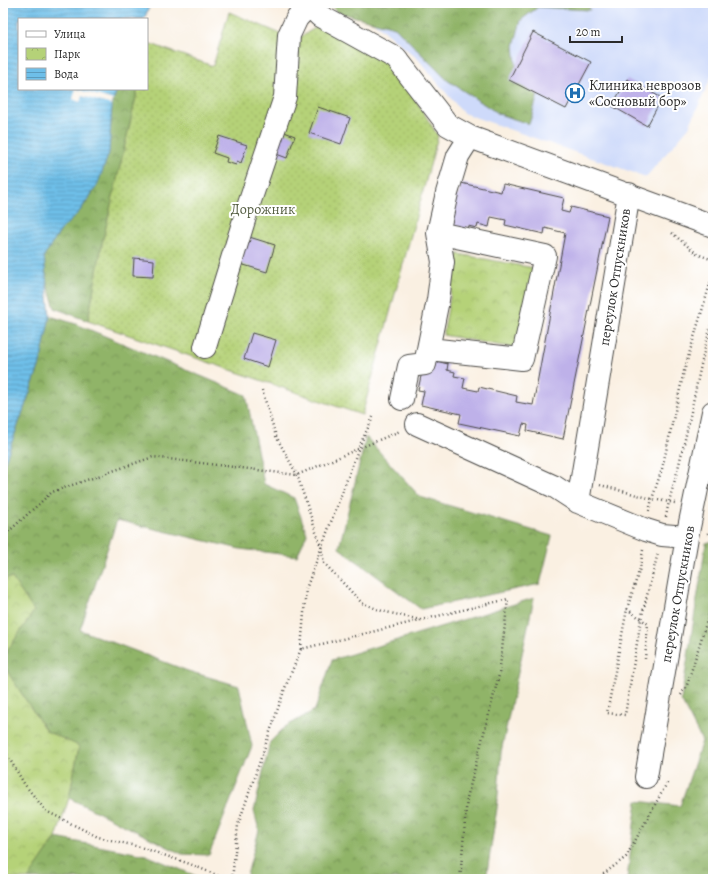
<svg xmlns="http://www.w3.org/2000/svg" width="716" height="882" viewBox="0 0 716 882" font-family="Alegreya,serif">
<style>
.built{fill:#cedafa}
.forest{fill:url(#forest-crowns);stroke:#5e704a}
.park{fill:url(#park-crowns);stroke:#707e52}
.garden{fill:url(#garden-dots);stroke:#707e52}
.water{fill:url(#water-rules);stroke:#4c758a}
.pier{fill:#faf0e2}
.building{fill:#beb1e9}
.lines{fill:none;stroke-linecap:round;stroke-linejoin:round}
.minor-casing{stroke:#4a4946;stroke-width:24}
.path{stroke:#4a4946;stroke-width:2.5;stroke-dasharray:1 3;stroke-linecap:butt}
.minor{stroke:#fff;stroke-width:22}
.labels{text-anchor:middle;dominant-baseline:central;stroke-width:4;stroke-linejoin:round;paint-order:stroke}
.poi-label{font-size:14px;fill:#2b2b2b;stroke:#fff;text-anchor:start}
.park-label{font-size:14px;fill:#545d42;stroke:#fff}
.street-label{font-size:14px;fill:#2b2b2b;stroke:#fff}
</style>
<defs>
<pattern id="forest-crowns" width="20" height="18" patternUnits="userSpaceOnUse"><rect width="20" height="18" fill="#90b468"/><path d="M2 6a3 3 0 1 1 6 0M12 15a3 3 0 1 1 6 0" fill="none" stroke="#769356"/></pattern>
<pattern id="park-crowns" width="20" height="18" patternUnits="userSpaceOnUse"><rect width="20" height="18" fill="#b5d278"/><path d="M2 6a3 3 0 1 1 6 0M12 15a3 3 0 1 1 6 0" fill="none" stroke="#9cb468"/></pattern>
<pattern id="garden-dots" width="8" height="8" patternUnits="userSpaceOnUse"><rect width="8" height="8" fill="#b5d278"/><path d="M2 2h.1M6 6h.1" fill="none" stroke="#9cb468" stroke-width="1.8" stroke-linecap="round"/></pattern>
<pattern id="water-rules" width="6" height="5" patternUnits="userSpaceOnUse"><rect width="6" height="5" fill="#6ebfe9"/><path d="M0 2.5h6" fill="none" stroke="#5b9bbd"/></pattern>
</defs>
<rect width="100%" height="100%" fill="#fff"/>
<filter id="ink" filterUnits="userSpaceOnUse"><feTurbulence type="fractalNoise" baseFrequency=".025" numOctaves="2"/><feDisplacementMap in="SourceGraphic" scale="8" xChannelSelector="R" yChannelSelector="G"/><feConvolveMatrix kernelMatrix="1 2 1 2 8 2 1 2 1" color-interpolation-filters="sRGB"/></filter>
<filter id="wash" filterUnits="userSpaceOnUse"><feTurbulence type="fractalNoise" baseFrequency=".012" numOctaves="4" result="noise"/><feDisplacementMap in="SourceGraphic" scale="16" xChannelSelector="R" yChannelSelector="G"/><feGaussianBlur stdDeviation="0.9" result="paint"/><feColorMatrix in="noise" values="0 0 0 0 0 0 0 0 0 0 0 0 0 0 0 0 0 1.4 0 .05"/><feComposite in="paint" operator="in"/></filter>
<g filter="url(#wash)">
<rect width="100%" height="100%" fill="#faf0e2"/>
<path class="built" d="M351,3h362v70l-24,54 -43,50 -183,-64 -45,-54z"/>
<path class="forest" d="M329,3h259l2,7 -52,-3 -17,13 -7,26 2,19 22,30 -9,29 -30,-10 -52,-34 -52,-53 -58,-15z
M117,89h21l-36,155 -14,77 -33,-13 -9,-28 -2,-24 17,-26 18,-18 10,-13 20,-46 3,-48z
M50,316l26,8 170,71 18,89 30,14 13,36 -10,22 -57,-7 -123,-29 -37,110 108,41 51,15 13,60 -43,109 -27,-1 -113,-56 10,-52 -33,-15 -43,-66v-8l31,-46 -22,-33 -9,1v-112l37,-103z
M366,437l54,60 132,39 -12,48 -119,25 -82,-61z
M713,541v338h-86l10,-78 43,5 22,-65 -21,-41 25,-157z
M534,598l-33,154 -4,56 -11,71h-240l13,-49 -5,-19 16,-69 15,-15 30,-17 17,-50z
M56,838l90,17 57,24h-175z"/>
<path class="park" d="M458,254l76,14 -15,81 -76,-14z
M12,578l22,33 -31,46v-78z
M3,665l43,66 33,15 -10,52 -13,40 -28,41h-25z"/>
<path class="garden" d="M229,12l52,22 19,3 22,-13 71,39 45,73 -76,279 -274,-94 14,-77 36,-155h9l1,-46 65,23z"/>
<path class="water" d="M3,3h148l-7,16h-125v70h98l-5,16 -3,48 -12,33 -18,26 -18,18 -17,26 6,60 -10,48 -37,103z"/>
<path class="pier" d="M76,89l37,11 -1,5 -30,-9 -2,6 -7,-3z"/>
<g id="blocks">
<path class="building" d="M533,32l58,30 -25,47 -57,-29z
M627,79l35,19 -15,28 -35,-20z
M318,107l32,11 -9,26 -32,-11z
M279,130l16,6 -8,22 -16,-6z
M219,136l28,9 -6,18 -4,-2 -1,4 -10,-3 1,-4 -14,-5z
M461,183l40,9 2,-8 61,14 -3,13 8,2 2,-6 37,9 -45,223 -36,-8 1,-6 -5,-1 -3,12 -61,-13 2,-9 -40,-9 3,-14 -6,-1 5,-23 9,-7 16,4 -1,6 8,2 -1,4 11,2 -2,10 15,3 1,-4 38,9 -1,6 17,3 32,-172 -20,-5 -1,6 -39,-9 1,-5 -15,-3 -2,10 -11,-3 -1,4 -9,-2 -1,5 -16,-4 1,-33 6,2z
M246,236l29,9 -8,27 -30,-9z
M134,258l20,2 -1,17 -20,-1z
M252,333l24,7 -8,27 -24,-8z"/>
</g>
</g>
<g filter="url(#ink)">
<use href="#blocks" fill-opacity="0" stroke="#4a4946" stroke-width="1"/>
<g class="lines">
<defs>
<path id="minor" d="M309,5l11,11 76,42 52,67 22,12 243,89
M205,347l44,-143 36,-107 4,-62 8,-17 12,-13
M429,349l93,10 23,-103 -107,-23
M402,399l7,-33 16,-2 13,-64 5,-38 -5,-29 9,-40 11,-37 12,-19
M417,424l138,63 23,15 68,28 16,5 25,2
M578,502l51,-308
M646,777l41,-240 26,-125"/>
</defs>
<use href="#minor" class="minor-casing"/>
<path class="path" d="M672,233l25,21 16,6
M262,390l14,46 21,39 24,72 3,16 38,40 20,8 38,9
M600,485l52,14 23,4
M649,511l3,-12 10,-30 22,-98 29,-97
M666,517c3,-20 10,-38 14,-57 12,-47 19,-95 33,-141
M707,534l6,-2
M3,542l5,-10 44,-40 101,-35 144,18 103,-44
M643,550l-3,18 -13,41 -20,104 18,2 16,-96 17,-66
M627,609l21,15 -3,35
M301,649l5,-60 53,-142 15,-32
M681,695l6,-10 26,-84
M3,748l22,37 21,26 52,26 42,10 50,17 36,15
M232,879l6,-54 47,-137 16,-39 207,-50 -9,76 -32,123 -7,81
M597,879l29,-22 41,-74v-3"/>
<use href="#minor" class="minor"/>
</g>
</g>
<defs>
<symbol id="hospital-ring" viewBox="-11 -11 22 22"><circle r="9.5" fill="#fff" stroke="#1f6fb2" stroke-width="1.5"/><path d="M-5-5h3v3.5h4V-5h3V5h-3V1.5h-4V5h-3Z" fill="#1f6fb2"/></symbol>
</defs>
<g fill-rule="evenodd">
<use href="#hospital-ring" x="564" y="82" width="22" height="22"/>
</g>
<g class="labels">
<g class="poi-label">
<text x="589" y="85">Клиника неврозов<tspan x="589" dy="16">«Сосновый бор»</tspan></text>
</g>
<g class="park-label">
<text x="263" y="209">Дорожник</text>
</g>
<g class="street-label">
<text transform="translate(615 277) rotate(-81)">переулок Отпускников</text>
<text transform="translate(678 594) rotate(-80)">переулок Отпускников</text>
</g>
</g>
<rect width="716" height="882" fill="none" stroke="#fff" stroke-width="16"/>
<rect x="18" y="18" width="130" height="72" fill="#ffffff" stroke="#aaaaaa"/>
<rect x="26" y="31" width="20" height="6" fill="#ffffff" stroke="#aaaaaa"/>
<text x="54" y="38" font-size="12" fill="#2b2b2b">Улица</text>
<rect x="26" y="48" width="20" height="12" fill="url(#park-crowns)" stroke="#aaaaaa"/>
<text x="54" y="58" font-size="12" fill="#2b2b2b">Парк</text>
<rect x="26" y="68" width="20" height="12" fill="url(#water-rules)" stroke="#aaaaaa"/>
<text x="54" y="78" font-size="12" fill="#2b2b2b">Вода</text>
<path d="M570 36v6h52v-6" fill="none" stroke="#2b2b2b" stroke-width="2"/>
<text x="576" y="36" font-size="12" fill="#2b2b2b" stroke="#ffffff" stroke-width="3" paint-order="stroke">20 m</text>
</svg>
